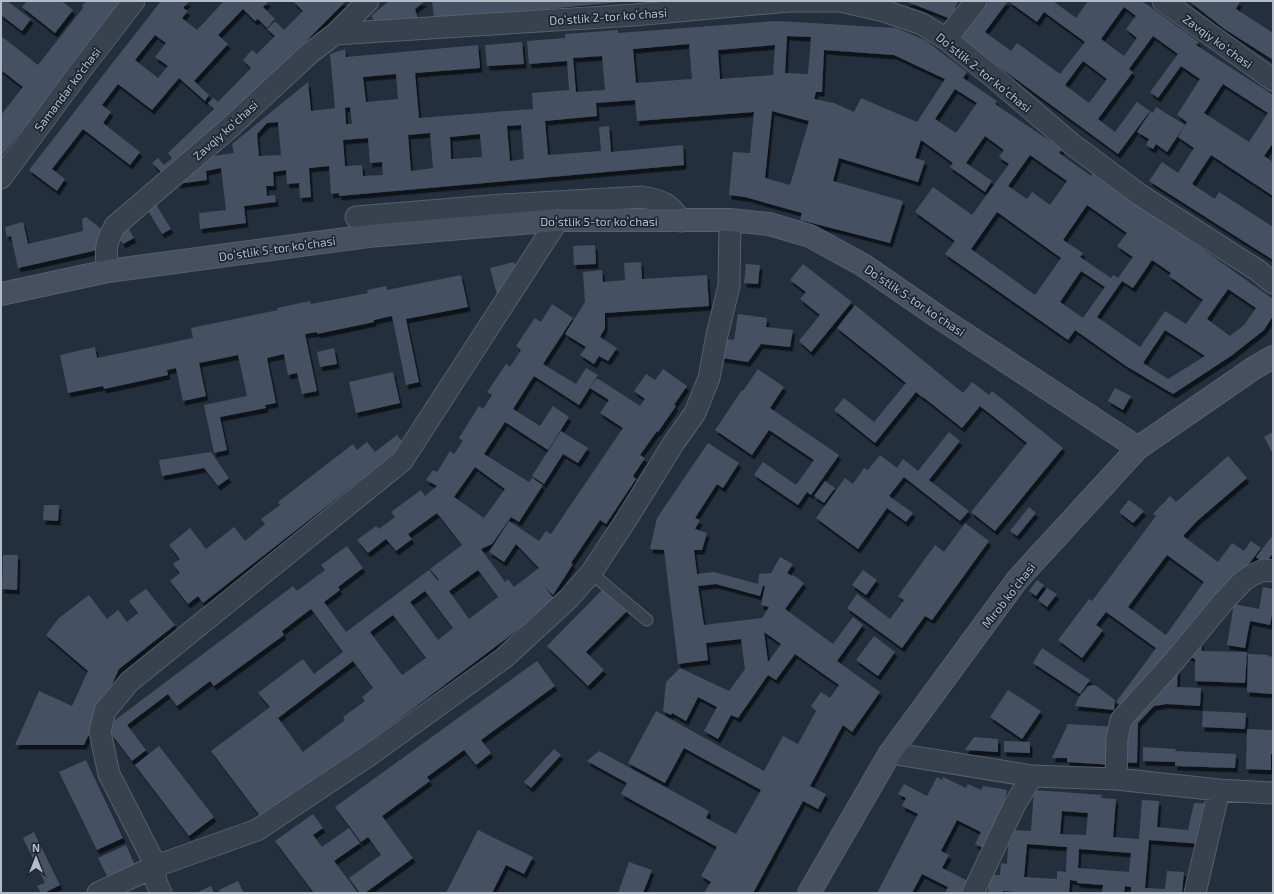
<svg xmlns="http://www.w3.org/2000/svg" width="1274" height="894" viewBox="0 0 1274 894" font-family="'Exo 2',sans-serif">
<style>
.building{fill:#455162;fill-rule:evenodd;filter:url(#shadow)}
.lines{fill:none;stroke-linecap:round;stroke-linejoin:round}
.lane-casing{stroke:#565f6c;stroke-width:13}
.street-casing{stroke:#565f6c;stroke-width:23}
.secondary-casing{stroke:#565f6c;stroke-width:24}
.lane{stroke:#38414e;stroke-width:11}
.street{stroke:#38414e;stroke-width:21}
.secondary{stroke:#465061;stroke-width:22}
.labels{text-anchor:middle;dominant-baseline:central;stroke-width:3.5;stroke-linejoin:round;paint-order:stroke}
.street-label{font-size:12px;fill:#b4bcc9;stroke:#1d2633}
</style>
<defs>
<filter id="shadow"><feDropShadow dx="2.5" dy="4.5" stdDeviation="0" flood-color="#0009"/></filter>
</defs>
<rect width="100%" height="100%" fill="#242f3e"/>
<path class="building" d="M1,1h6l24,18 -9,12 -21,-16z
M27,1h35l11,9 -18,23 -33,-26z
M86,1h38l-123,156v-42l22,-28 -22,-17v-34l37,29 45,-57 -1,-2z
M161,1h28l-6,7 5,3 -6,7 15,12 27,-29h45l-6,6 12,12 -8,9 -9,-9 -3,2 -12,-12 -25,26 10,9 -34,37 15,14 -4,6 -26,-23 -27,32 -34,-26 -16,21 9,7 -8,11 37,29 -10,13 -47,-36 -31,40 13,10 -8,12 -28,-21zM155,35l11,8 -11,14 13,9 -10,12 -23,-18z
M293,1h53l-114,115 -65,62 -15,-15 6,-5 6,7 8,-7 -4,-5 46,-44 -6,-6 5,-5 5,4 33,-34 -8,-8 9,-10 5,4 18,-18 -8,-7 8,-8 9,9 19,-19z
M389,1h36l-10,8 4,12 -41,4 -7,-9z
M432,1h189v1l-187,18z
M905,1h53l-7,18z
M989,1h19l-23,31 26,19 6,-8 43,31 25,-32 -41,-30 -7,10 -29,-21h45l23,17 12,-17h54l57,41 -3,3 77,50v48l-9,13 9,6v34l-62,-41 -19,29 23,15 4,-7 54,35v33l-124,-79 13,-19 16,11 16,-25 -16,-11 9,-15 -10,-7 23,-36 -19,-13 -23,32 -8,-6 28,-38 -25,-18 -24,33 4,3 -35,47 17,13 22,-30 13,9 -32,43 -157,-115zM1124,7l12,9 -10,13 11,9 -13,18 -23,-17zM1083,61l24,18 -18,24 -24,-18zM1223,84l45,29 -19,29 -45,-29z
M1189,1h51l-4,8 37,24v27l-50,-32z
M776,21l120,7 29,12 42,32 -4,6 34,23 -2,3 67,45 -3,4 32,23 1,-2 67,46 1,-1 113,80v17l-9,14 -33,26 -58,38 -47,-28 -51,-36 -7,10 -123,-86 10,-13 -40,-29 18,-25 39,28 37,-51 -10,-7 5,-7 -19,-14 -19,27 26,18 -7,11 -35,-25 3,-4 -32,-23 -6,18 10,3 -7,21 -79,-24 -6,23 70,20 -13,42 -90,-23 2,-7 -57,-16 -16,-2 4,-43 17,1 4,-41 -117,9 -2,-21 -39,3 1,13 -52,5 3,34 53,-4 -2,-24 10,-1 2,26 72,-7 1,20 -345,31v-3l-8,1 -2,-28 -20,2 2,29 -11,1 -1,-15 -12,1 -1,-14 -13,2 1,14h-8l1,10 8,-1 1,7 -32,4 2,17 -46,6 -1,-16 27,-3 -5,-42 -15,3 1,9 -30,4 17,-25 40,-6 -2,-9 76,-62 3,29 24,-3 -5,-54 15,-5 1,8 132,-12 2,23 -65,5 4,45 13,-1 101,-8 -1,-16 37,-3 -2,-29 -38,3 -2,-23 38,-3v-4l53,-4v3zM787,36l24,1 -3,37 -23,-1zM689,44l3,35 -56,4 -3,-34zM775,45l-2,30 -53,4 -2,-29zM824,50l70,5 51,24 -28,43 -56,-24 -7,14 -20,-9 -20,-4 2,-7h6zM602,56l3,34 -29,2 -3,-34zM396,74l2,25 -32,3 -3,-25zM955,89l22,14 -21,30 -21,-14zM350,107l2,17h-6l-1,-16zM772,111l37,10 -19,64 -25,-7zM278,122l3,33 -22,1 -2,-22 10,-11zM521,125l3,34 -14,2 -3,-35zM430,133l3,35 -22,3 -3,-36zM480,134l2,23 -31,2 -1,-22zM368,138l2,25 12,-1 1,13 -20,1 -1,-11 -17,1 -2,-26zM1030,155l37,26 -17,24 -18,-13 -5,7 -19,-13zM1087,205l40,28 -10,13 16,11 -15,21 -5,-3 -2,3 -31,-21 3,-4 -20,-13zM997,212l64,46 -26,37 -64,-46zM1152,260l19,13 -2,3 34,24 -17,24 -21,-13 -25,36 -43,-30 25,-36 11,7zM1081,271l24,16 -22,31 -23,-16zM1228,289l28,19 -12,17 -14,11 -23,-17zM1165,330l40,26 -37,23 -25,-16z
M522,42l2,22 -37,2 -2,-21z
M1156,107l29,18 -18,27 -11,-8 -3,5 -7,-4 3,-6 -12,-7 14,-21 2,2z
M154,201l17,28 -9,5 -17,-28z
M86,217l19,15 -3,17 -84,19 -7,-32 -4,1 -2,-10 18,-5 5,22 55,-13 -1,-12z
M127,226l7,12 -11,6 -7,-12z
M595,245l1,19 -22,1 -1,-19z
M514,262l2,6 -18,30 -8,-30z
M641,262l1,17 65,-4 2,31 -104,7v15l-5,9 17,11 -9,13 -9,-5 -5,8 -14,-9 6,-8 -21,-13 20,-32 -2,-30 19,-2 1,12 22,-2 -1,-17z
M746,264l14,1 -2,19 -14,-1z
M803,264l49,38 -41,50 -12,-11 21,-26 -20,-16 6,-7 -16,-12z
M461,275l7,32 -62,12 13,63 -13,3 -14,-69 -18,4v2l-57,12v-2l-12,2 12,57 -15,3 -5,-21 -9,2 -4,-21 -17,4 9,45 -11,2 1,3 -46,9 7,33 -13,3 -10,-48 43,-9 -9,-41 -39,8 7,33 -23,5 -7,-33 -9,2 1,5 -64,14 -1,-3 -35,7 -8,-38 35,-8 2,11 96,-20 -2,-10 87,-18 -1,-2 33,-7 1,3 57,-11 -1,-3 19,-4 1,4z
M552,304l21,14 -30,46 33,20 10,-16 12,7 -19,30 -45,-29 -21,33 27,17 13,-20 16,11 -21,33 -43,-28 -21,32 45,28 3,-4 11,7 -24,37 -8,-5 -19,27 -11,5 24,33 3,-3 6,8 25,-19 -23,-24 -12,18 -15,-10 20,-31 30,20 7,-10 5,3 72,-106 -23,-15 9,-13 -19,-12 7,-10 43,28 5,-7 -11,-8 12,-17 9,6 8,-11 24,17 -13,19 2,1 -18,26 -1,-1 -17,24 5,3 -12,18 3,3 -30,45 -6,-4 -29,43 2,1 -20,31 -9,-9 12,15 -292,220 -53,-70 59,-44 -12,-14 45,-34 11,15 29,-22 -32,-43 -29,22 2,4 -70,51 -4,-5 -33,25 -9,-12 -41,31 19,25 -14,11 -26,-34 187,-141 4,5 28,-21 -4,-5 26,-19 16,22 -25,19 2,3 -16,12 22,30 83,-62 9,11 1,-1 -9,-11 32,-24 -25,-32 -29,21 4,5 -16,12 -10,-12 -18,14 -11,-13 19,-14 3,3 16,-12 -4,-5 30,-22 4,6 12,-10 -11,-6 7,-10 4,2 13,-21 4,3 9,-13 -4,-3 20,-32 4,3 9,-14 -5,-3 19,-28 4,3 11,-17 -5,-4 19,-28 6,4zM475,467l30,22 -21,29 -30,-21zM478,570l20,27 -29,22 -20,-28zM425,591l28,37 -15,12 -28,-38zM393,615l33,43 -24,17 -32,-43zM353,661l20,27 -11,9 3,4 -22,16 2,3 -42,32 -25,-34z
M855,305l108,88 9,-11 17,13 3,-4 71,57 -68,83 -24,-19 56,-69 -47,-37 -18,22 -39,-31v1l-7,-6 -41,51 -41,-33 10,-12 30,24 32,-39 -69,-55z
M738,314l29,4 -1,9 27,3 -3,17 -29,-3 -13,18 -26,-4 3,-19 9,1z
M334,348l3,16 -17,3 -3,-15z
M758,369l26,18 -14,21 69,47 -28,40 -4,-3 -9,13 -44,-30 9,-13 33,23 18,-25 -45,-30 -17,25 -37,-25 27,-40 1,1z
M393,372l7,31 -44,10 -7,-31z
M1115,388l16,8 -8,14 -15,-9z
M561,431l27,17 -10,15 -15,-9 -19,30 -12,-8z
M949,432l11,9 -31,39 40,31 -9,10 -56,-44 -15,19 24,17 -7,9 -19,-14 -29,41 -42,-31 29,-40 8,6 11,-16 4,2 12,-15 17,13 6,-9 15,12z
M1273,432v22l-9,-17z
M397,435l8,10 -202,158 -5,-7 -10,8 -18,-23 10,-8 -7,-9 7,-5 -11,-14 21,-17 16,21 28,-22 11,14 20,-17 -4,-5 19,-14 -2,-3 75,-58 4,6 10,-8 8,10z
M708,443l31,20 -16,25 -6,-4 -22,34 5,2 -5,9 12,4 -5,17h-8l3,24 17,-2 44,12 1,-10 12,-1 9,-16 13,7 -6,9 5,3 1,-1 11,8 -19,26 48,35 20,-27 10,8 -26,36 43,31 -28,40 -9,-7 -33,61 16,8 -8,15 -15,-8 -50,92h-49l7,-11 -10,-6 16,-29 -96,-53 6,-11 -40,-22 12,-10 110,60 -3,7 30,16 25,-44 -77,-42 -19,35 -37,-20 28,-52 108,60 19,-35 15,8 18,-33 -5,-5 10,-14 9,6 9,-13 -44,-31 -19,26 -8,-5 -30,43 -7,-3 -13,24 -14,-8 13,-24 -19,-10 -12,24 -14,-8 -1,2 -8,-4 3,-29 14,-14 49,23 16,-22 -4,-30 -35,4 2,17 -30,4 -14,-114 -14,-1 7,-31zM716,584l44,12 3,-10h2l-4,19 8,2 -7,11 -58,7 -6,-39zM764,632l17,12 -13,18z
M211,452l18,26 -11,8 -14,-18 -42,8 -3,-16z
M1228,456l19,22 -50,43 -14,15 35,26 14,-19 12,8 7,-10 10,7 -22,29 -111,134 -12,-9 40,-54 -50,-36 -10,13 7,5 -21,28 -24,-18 31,-41 3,2 64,-85 -3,-2 17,-18 6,6zM1167,555l37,27 -38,53 -38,-28z
M825,481l10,7 -11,15 -10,-7z
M1129,500l15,11 -11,12 -14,-11z
M44,505h15l-1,16 -15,-1z
M1029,507l7,6 -19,23 -7,-5z
M965,523l24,18 -57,79 -7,-4 -23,32 -55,-40 10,-14 33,25 14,-19 -6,-4 37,-51 9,7z
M1273,535v18l-8,11 -9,-7z
M3,555h15l-1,35 -15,-1z
M863,570l14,10 -11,15 -14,-10z
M1037,580l7,5 -8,11 -7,-5z
M1263,587l10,2v21l-3,15 -20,-4 -5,27 -18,-3 7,-41 25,5z
M604,588l23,23 -41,41 18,18 -16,16 -41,-40z
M1047,588l10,6 -10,13 -9,-7z
M146,589l29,36 -56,44 -35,76h-69l24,-54 33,15 16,-35 -42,-36 13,-17 30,-23 18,24 11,-9 9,12 11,-9 -9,-12z
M874,636l21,16 -17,24 -22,-16z
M1201,642l1,9 45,1 -2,31 -50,-2v-22l-13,-6z
M1042,648l48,32 -10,14 -47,-31z
M1248,654l20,1v1l5,1v37l-26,-2z
M537,661l18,25 -74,54 10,13 -15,12 -12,-15 -37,27 3,4 -48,35 31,42 -48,35h-5l-11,-15 32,-23 -13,-18 -7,5 -26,-35z
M1178,669l-1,18 24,1 -1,18 -33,-2 -13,2 -16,17 -1,40 -18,-1 2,-39z
M1095,685l20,15 -1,10 -39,-4 4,-9 9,-11z
M1008,690l33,21 -19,28 -32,-22z
M1203,711l43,2 -1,16 -43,-2z
M1068,724l48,3 -2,38 -47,-3v-4h-15z
M1247,729l26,1v24h-2v16l-25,-1z
M974,737l24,2v13l-33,-2z
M1004,741l26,1v11l-26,-1z
M159,746l55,71 -25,19 -54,-71z
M1143,747l33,2 -1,2 61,3 -1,14 -60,-2v-4l-32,-1z
M554,749l7,6 -30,33 -7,-6z
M86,760l37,78 -26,12 -38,-78z
M937,777l5,3 1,-3 23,11 2,-4 13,6 2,-4 24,4 -8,45 -8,17 -16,-8 6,-12 -24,-12 -16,31 8,4 -7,13 32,16 -5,9h-24l3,-6 -26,-13 -10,19h-35l41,-79 -16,-8 4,-8 -8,-4 6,-10 23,12z
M1034,790l68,5 -1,3 15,1 -3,38 26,2 3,-39 17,1 -2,26 31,3 6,-27 16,1 -8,40 -53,-4 -4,48 20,1 2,-18 17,1 -2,21h-51v-6l-6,-1 -1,7h-22l1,-8 -26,-2v-2l-7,-1 -1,13h-44l-22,-2v2h-15l1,-18h11l1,-12 6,1 2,-34 22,1zM1062,811l26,2 -2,22 -26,-1zM1027,844l40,3 -1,25 -9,-1v8l-33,-2zM1079,849l52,4 -2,19 -51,-4z
M313,814l10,14 -10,7 9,12 27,-19 11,15 -26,18 24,32h-44l-39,-52z
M478,830l55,27 -9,17 -18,-9 -14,28h-46z
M34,832l26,53 -16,8h-3l-4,-7 8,-3 -22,-45z
M126,845l10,22 -27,13 -11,-22z
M629,862l23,8 -9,23h-25z
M238,881l6,12h-24l-1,-3z
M211,886l3,7h-18z"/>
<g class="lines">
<defs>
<path id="lane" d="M591,573l56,47"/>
<path id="street" d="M1163,1l110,79
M335,34l299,-19 155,-14h51l44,10 38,13 24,15 46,37 81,69 67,50 117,75 16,13
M946,39l30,-38
M1,178l79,-107 54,-70
M356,217l146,-12 140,-8c20,3 28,7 39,24
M108,271c-3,-20 -3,-27 7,-45l113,-97 82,-76 25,-19 33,-33
M890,753l142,23 84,3 103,11 54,3
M1116,779l1,-41 4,-18 55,-61 47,-57 20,-21 9,-6 12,-5 9,1
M98,893l58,-27 101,-36 114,-76 133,-96 65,-60 22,-25 35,-53 49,-79 20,-28 14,-35 8,-43 12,-49 1,-66
M161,893l-6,-14 1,-13 -47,-92 -9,-42 5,-21 24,-29 273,-221 156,-241
M973,893l41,-87 18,-30
M1195,893l24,-103"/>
<path id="secondary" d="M1,294l107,-23 260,-35 190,-16h172l39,4 41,12 53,29 74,51 201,132
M809,893l81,-140 127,-173 121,-132 116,-80 19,-11"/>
</defs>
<use href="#lane" class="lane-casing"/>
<use href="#street" class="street-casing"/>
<use href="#secondary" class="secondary-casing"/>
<use href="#lane" class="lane"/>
<use href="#street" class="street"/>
<use href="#secondary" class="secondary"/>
</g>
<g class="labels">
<g class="street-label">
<text transform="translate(608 16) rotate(-4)">Doʻstlik 2-tor koʻchasi</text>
<text transform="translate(1218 41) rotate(36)">Zavqiy koʻchasi</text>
<text transform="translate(984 72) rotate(39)">Doʻstlik 2-tor koʻchasi</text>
<text transform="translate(67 89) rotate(-53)">Samandar ko‘chasi</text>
<text transform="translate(225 130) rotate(-42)">Zavqiy koʻchasi</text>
<text x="599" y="221">Doʻstlik 5-tor koʻchasi</text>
<text transform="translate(277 248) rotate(-8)">Doʻstlik 5-tor koʻchasi</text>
<text transform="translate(915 300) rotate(34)">Doʻstlik 5-tor koʻchasi</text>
<text transform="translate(1008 595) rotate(-52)">Mirob koʻchasi</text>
</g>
</g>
<rect width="1274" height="894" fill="none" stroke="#b4bcc9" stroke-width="4"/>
<g transform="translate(36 858)" stroke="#1d2633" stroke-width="3" paint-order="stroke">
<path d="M0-3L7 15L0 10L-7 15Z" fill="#b4bcc9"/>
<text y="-6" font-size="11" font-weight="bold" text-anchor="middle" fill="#b4bcc9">N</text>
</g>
</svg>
